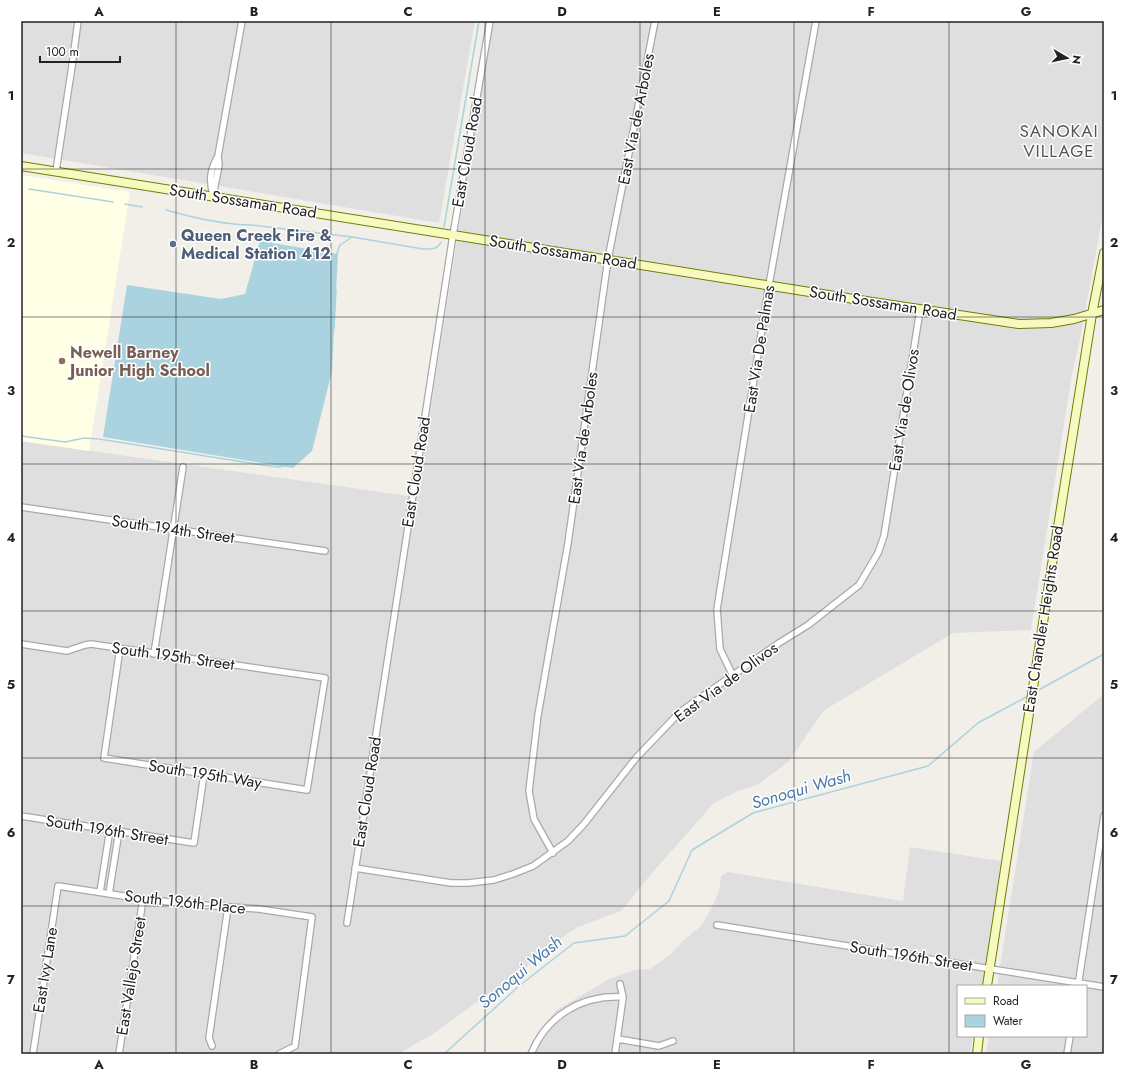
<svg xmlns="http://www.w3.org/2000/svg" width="1125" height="1075" viewBox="0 0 1125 1075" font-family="Jost,sans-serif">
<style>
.residential{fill:#e0dfdf}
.education{fill:#ffffe5}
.water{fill:#aad3df}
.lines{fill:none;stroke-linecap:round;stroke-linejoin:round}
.stream{stroke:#aad3df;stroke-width:1.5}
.street-casing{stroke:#a9a9a9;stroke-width:8}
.secondary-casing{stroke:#707d05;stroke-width:10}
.street{stroke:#fff;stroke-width:5.5}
.secondary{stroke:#f7fabf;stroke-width:8}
.grid{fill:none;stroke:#222;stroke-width:1;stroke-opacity:0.55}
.service-dot{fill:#5c6f8a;stroke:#fff;stroke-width:1.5}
.education-dot{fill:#8d6e63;stroke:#fff;stroke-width:1.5}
.labels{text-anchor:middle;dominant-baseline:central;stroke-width:3;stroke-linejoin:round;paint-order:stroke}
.street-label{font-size:16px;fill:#222;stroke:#fff}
.service-label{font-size:16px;font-weight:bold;fill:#4e5e75;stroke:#fff;text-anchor:start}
.education-label{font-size:16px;font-weight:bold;fill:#785e54;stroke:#fff;text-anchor:start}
.neighbourhood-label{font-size:17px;letter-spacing:1px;fill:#555;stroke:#fff}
.water-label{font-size:17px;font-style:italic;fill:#4a7aab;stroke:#fff}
.neatline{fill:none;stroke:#222;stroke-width:1.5}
.grid-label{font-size:13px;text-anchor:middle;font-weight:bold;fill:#222}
</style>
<rect width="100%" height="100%" fill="#f2efe9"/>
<path class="residential" d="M21,21h454l-36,202 -418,-70z
M493,21h611v188l-24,130 -8,35 -41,256 -78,3 -125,75 -6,5 -33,48 -10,8 -22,16 -19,6 -24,12 -62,70 -31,38 -43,16 -27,18 -43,39 -34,20 -41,30 -35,20h-377v-613l388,55 -58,381 5,1 17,-102 97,-619z
M1104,694v360h-118l3,-18h97v-50h-89l37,-234z
M910,847l91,14 -19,125h-24v50h15l-3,18h-443l5,-12 23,-31 54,-32 26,-9 15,-1 20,-14 13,-14 19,-16 11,-20 6,-14 2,-15 7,-4 175,29z"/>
<path class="education" d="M21,175l109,17 -41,259 -68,-10z"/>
<path class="water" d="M260,241l78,13 -6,117 -20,80 -19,17 -190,-31 24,-152 94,14 24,-5z"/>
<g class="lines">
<path class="stream" d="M29,189l84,13
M125,204l17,3
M166,210c28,8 57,15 86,15l100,12 71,12c8,0 14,1 18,-7
M444,227l35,-206
M272,243l-1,-5 2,-10
M336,256l4,-11 12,-8
M334,328l2,-38
M21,436l44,6 19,-4 15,1 163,26 17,2 5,-1
M1035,692l69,-38
M444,1054l75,-68 55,-43 51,-7 44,-35 23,-51 61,-37 175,-47 50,-43 50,-27"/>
<defs>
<path id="street" d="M56,171l16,-105 6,-45
M213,195c-4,-15 -3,-25 5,-39
M213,196l6,-31 -1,-9 24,-135
M21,507l304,44
M21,644l46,7 18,-6 6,-1 234,34 -18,112 -203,-32 16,-110
M154,654l29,-187
M733,676l-13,-27 -3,-40 52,-324 47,-264
M21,816l173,27 10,-69
M553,853l-19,-34 -5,-28 9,-76 30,-172 40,-284 47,-238
M355,868l96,15h17l26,-3 19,-6 20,-8 35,-25 16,-17 52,-66 44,-46 99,-69 29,-18 51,-40 19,-32 6,-17 36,-226
M100,892l10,-63
M109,894l10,-63
M347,923l106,-688 37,-214
M717,925l387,62
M1078,986l26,-170
M618,1039l41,7 14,-5
M212,1046l-3,-8 19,-131
M33,1054l25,-168 85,13 45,5 71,5 53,8 -17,129 -16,8
M119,1054l24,-155
M531,1054c16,-39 51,-59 92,-57
M615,1054l8,-57 -3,-13
M1067,1054l3,-18"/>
<path id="secondary" d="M21,166l845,135 153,23 32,-1 23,-4 30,-9
M987,986l66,-428 39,-244 12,-61
M977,1054l2,-18"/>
</defs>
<use href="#street" class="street-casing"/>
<use href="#secondary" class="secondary-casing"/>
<use href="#street" class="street"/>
<use href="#secondary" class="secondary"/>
</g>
<path class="grid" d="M176,21v1033M331,21v1033M485,21v1033M640,21v1033M794,21v1033M949,21v1033M21,169h1083M21,317h1083M21,464h1083M21,611h1083M21,758h1083M21,906h1083"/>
<circle class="service-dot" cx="173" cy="244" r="4"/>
<circle class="education-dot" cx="62" cy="361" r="4"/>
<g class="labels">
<g class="street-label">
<text transform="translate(636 119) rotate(-79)">East Via de Arboles</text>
<text transform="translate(467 152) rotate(-80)">East Cloud Road</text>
<text transform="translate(243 201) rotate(9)">South Sossaman Road</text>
<text transform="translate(563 252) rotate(9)">South Sossaman Road</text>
<text transform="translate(883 303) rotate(9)">South Sossaman Road</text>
<text transform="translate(759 349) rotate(-81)">East Via De Palmas</text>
<text transform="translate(904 410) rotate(-81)">East Via de Olivos</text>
<text transform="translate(583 438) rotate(-82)">East Via de Arboles</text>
<text transform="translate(416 472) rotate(-81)">East Cloud Road</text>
<text transform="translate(173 529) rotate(8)">South 194th Street</text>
<text transform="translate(1043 619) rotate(-81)">East Chandler Heights Road</text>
<text transform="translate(173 656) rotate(8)">South 195th Street</text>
<text transform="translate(726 682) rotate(-36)">East Via de Olivos</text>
<text transform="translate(205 774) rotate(9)">South 195th Way</text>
<text transform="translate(367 792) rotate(-81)">East Cloud Road</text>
<text transform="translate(107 830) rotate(9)">South 196th Street</text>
<text transform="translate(185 902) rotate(6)">South 196th Place</text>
<text transform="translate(911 956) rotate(9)">South 196th Street</text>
<text transform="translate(45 970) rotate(-81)">East Ivy Lane</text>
<text transform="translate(131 976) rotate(-81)">East Vallejo Street</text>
</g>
<g class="service-label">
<text x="181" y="235">Queen Creek Fire &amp;<tspan x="181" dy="18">Medical Station 412</tspan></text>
</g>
<g class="education-label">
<text x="70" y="352">Newell Barney<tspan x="70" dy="18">Junior High School</tspan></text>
</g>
<g class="neighbourhood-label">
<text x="1059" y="131">SANOKAI<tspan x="1059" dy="20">VILLAGE</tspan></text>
</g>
<g class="water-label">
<text transform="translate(801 789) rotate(-16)">Sonoqui Wash</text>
<text transform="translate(520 972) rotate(-40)">Sonoqui Wash</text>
</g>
</g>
<rect width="1125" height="1075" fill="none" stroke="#ffffff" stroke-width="44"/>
<rect x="957" y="985" width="130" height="52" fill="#ffffff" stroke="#a7a7a7"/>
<rect x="965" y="998" width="20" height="6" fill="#f7fabf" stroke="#a7a7a7"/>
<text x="993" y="1005" font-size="12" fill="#222222">Road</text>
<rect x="965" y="1015" width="20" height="12" fill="#aad3df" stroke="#a7a7a7"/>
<text x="993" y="1025" font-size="12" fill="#222222">Water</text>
<g transform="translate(1067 58) rotate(99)" stroke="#ffffff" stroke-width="3" paint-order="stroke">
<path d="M0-3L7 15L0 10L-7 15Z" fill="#222222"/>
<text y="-6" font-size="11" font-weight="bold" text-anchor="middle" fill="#222222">N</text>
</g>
<path d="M40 56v6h80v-6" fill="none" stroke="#222222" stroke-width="2"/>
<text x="46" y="56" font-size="12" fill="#222222" stroke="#ffffff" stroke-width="3" paint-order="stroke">100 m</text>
<rect x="22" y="22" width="1081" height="1031" class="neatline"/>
<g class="grid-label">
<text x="99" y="16">A</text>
<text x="254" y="16">B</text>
<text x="408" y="16">C</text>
<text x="562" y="16">D</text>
<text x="717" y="16">E</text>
<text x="871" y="16">F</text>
<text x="1026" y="16">G</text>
<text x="11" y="100">1</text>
<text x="1114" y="100">1</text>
<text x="11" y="247">2</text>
<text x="1114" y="247">2</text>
<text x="11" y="395">3</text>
<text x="1114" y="395">3</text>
<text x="11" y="542">4</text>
<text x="1114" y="542">4</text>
<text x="11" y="689">5</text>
<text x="1114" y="689">5</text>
<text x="11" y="837">6</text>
<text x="1114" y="837">6</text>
<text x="11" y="984">7</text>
<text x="1114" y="984">7</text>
<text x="99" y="1069">A</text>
<text x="254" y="1069">B</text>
<text x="408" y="1069">C</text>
<text x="562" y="1069">D</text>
<text x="717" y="1069">E</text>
<text x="871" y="1069">F</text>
<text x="1026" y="1069">G</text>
</g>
</svg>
